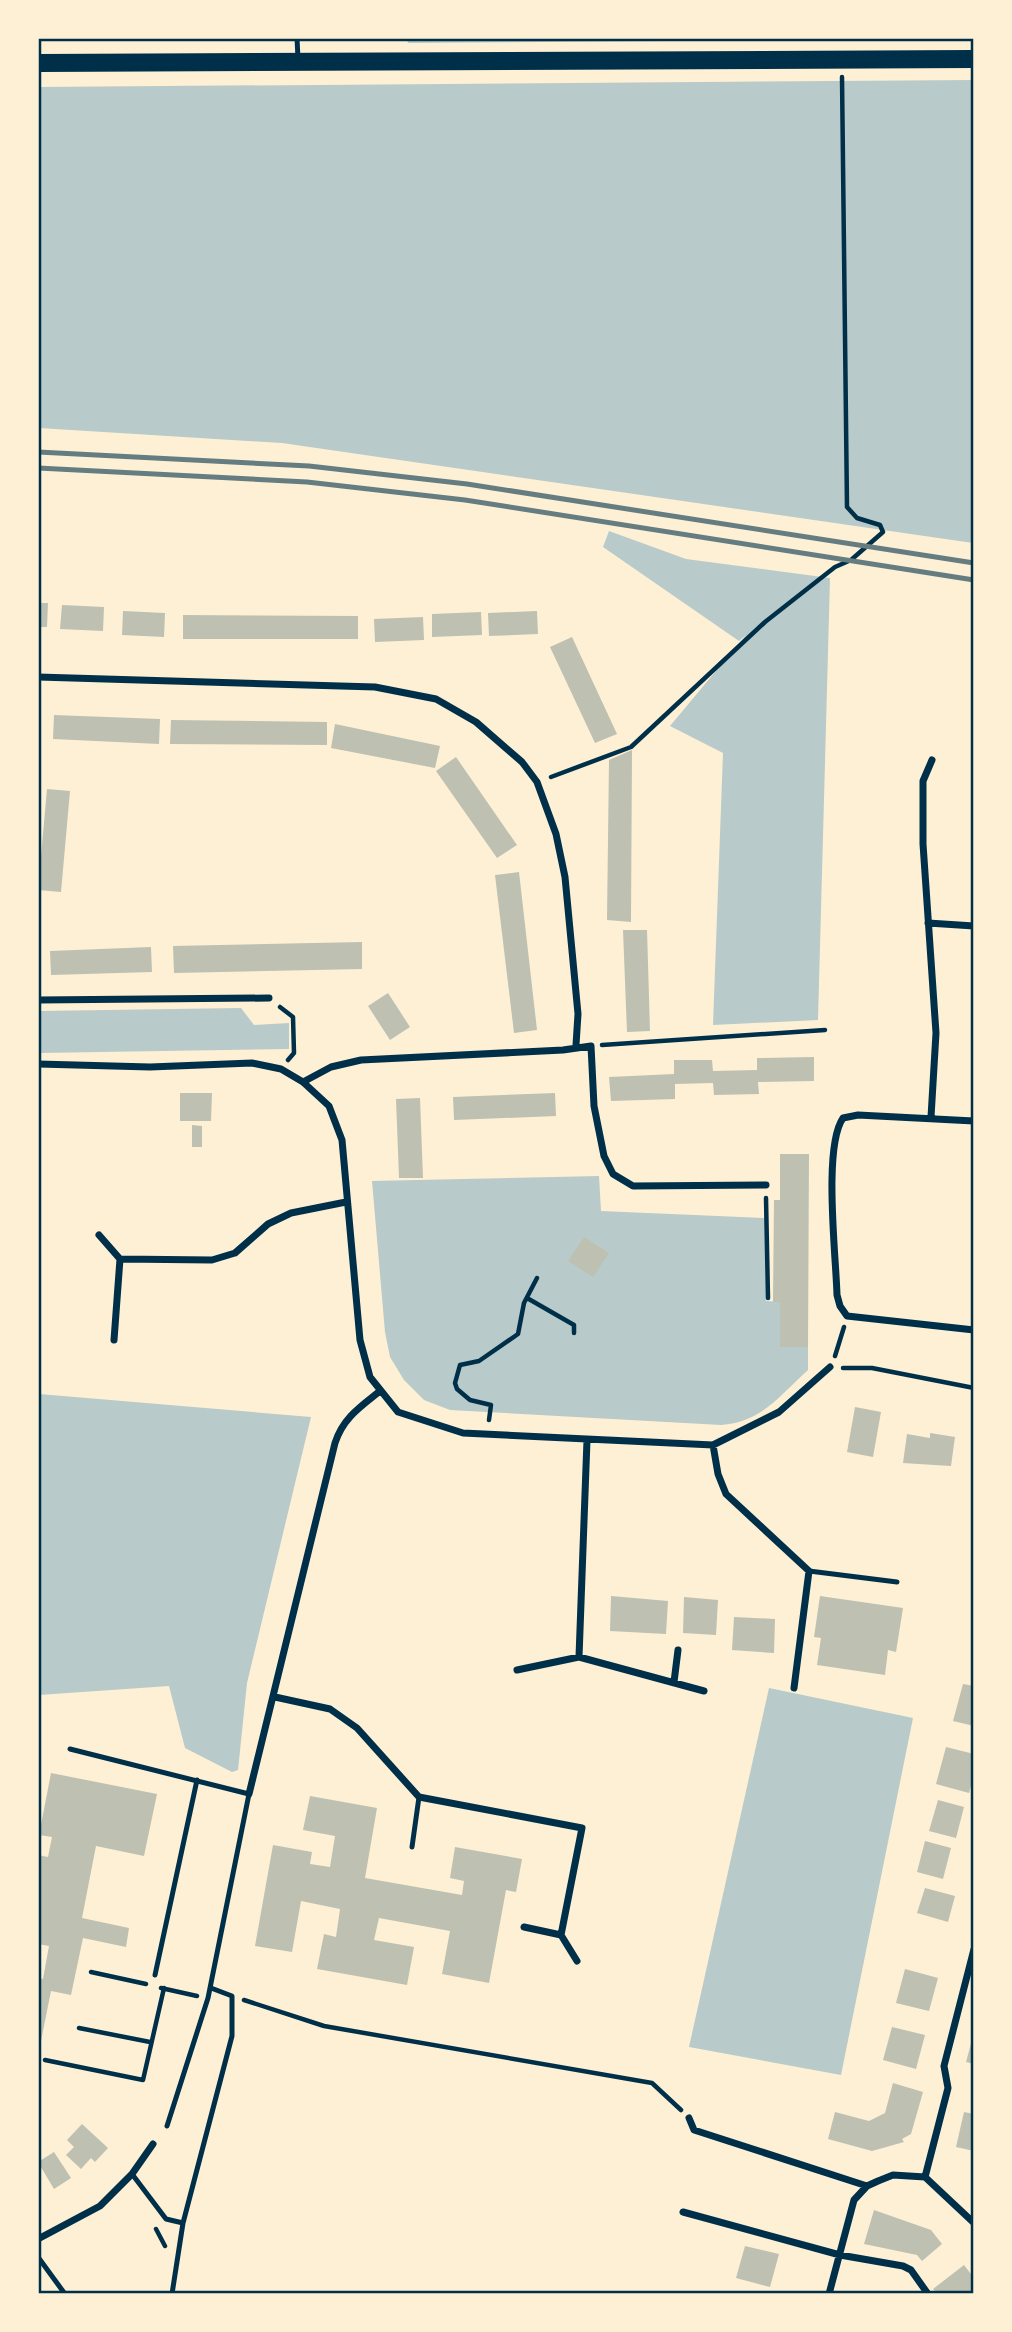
<svg xmlns="http://www.w3.org/2000/svg" width="1012" height="2332" viewBox="0 0 1012 2332" font-family="'Varela Round',sans-serif">
<style>
.green{fill:#b9caca}
.building{fill:#bec0b2}
.lines{fill:none;stroke-linecap:round;stroke-linejoin:round}
.path{stroke:#003049;stroke-width:4.5}
.service{stroke:#003049;stroke-width:5}
.minor{stroke:#003049;stroke-width:7}
.primary{stroke:#003049;stroke-width:18}
.rail{stroke:#657d81;stroke-width:5}
.neatline{fill:none;stroke:#003049;stroke-width:2.5}
</style>
<rect width="100%" height="100%" fill="#fdf0d5"/>
<path class="green" d="M407,39v-1l512,1 -511,4z
M973,80v463l-691,-100 -243,-15 -1,-341z
M609,531l77,28 144,19 -12,442 -105,5 10,-272 -53,-27 76,-91 -7,6 -136,-94z
M241,1008l13,17 35,-2v26l-250,4v-42z
M599,1176l2,35 165,7v83l14,1v45h28v23c-29,26 -46,52 -87,55l-271,-15 -26,-10 -20,-20 -14,-23 -5,-25 -13,-151z
M39,1394l272,23 -64,266 -9,87 -6,2 -47,-24 -16,-62 -130,9z
M769,1688l144,30 -72,357 -152,-28z"/>
<path class="building" d="M38,603h10l-1,24h-9z
M62,605l42,2 -1,24 -43,-2z
M123,611l42,2 -1,24 -42,-2z
M537,611l1,23 -49,2 -1,-23z
M481,612l1,23 -50,2v-23z
M183,615l175,1v23h-175z
M423,617l1,23 -49,2 -1,-23z
M572,637l45,97 -22,9 -45,-96z
M54,715l106,4 -1,25 -106,-5z
M171,720l156,2v23l-157,-1z
M335,724l105,22 -5,22 -104,-20z
M632,750l-1,172 -24,-2 2,-160z
M456,757l61,88 -20,13 -61,-87z
M47,789l23,2 -9,101 -23,-2z
M519,872l18,158 -23,3 -19,-158z
M623,930h24l3,101 -23,1z
M362,942v27l-188,4 -1,-27z
M151,947l1,25 -101,3 -1,-24z
M388,993l22,34 -20,13 -22,-34z
M814,1057v24l-56,1 1,12 -45,1 -1,-12 -38,1v15l-64,2 -2,-24 65,-3v-14h38l1,11 44,-1v-12z
M180,1093h32l-1,28h-31z
M555,1093l1,23 -102,4 -1,-23z
M420,1098l3,80h-24l-3,-79z
M192,1125l10,1v21h-10z
M780,1154h29l-1,193h-28v-45h-7l1,-102h6z
M584,1237l25,16 -16,24 -25,-16z
M855,1407l26,5 -8,45 -26,-5z
M930,1433l25,4 -4,29 -48,-3 4,-29 23,4z
M611,1596l57,5 -2,33 -56,-3z
M820,1596l83,12 -7,44 -8,-2 -3,25 -68,-10 4,-27 -7,-1z
M684,1597l34,3 -2,35 -33,-2z
M734,1617l41,2 -1,34 -42,-3z
M963,1684l11,2v40l-21,-5z
M946,1747l28,7v21l-5,18 -33,-9z
M51,1773l106,21 -13,62 -48,-10 -14,72 47,10 -3,19 -43,-9 -12,57 -20,-4 -11,55 -2,-68 5,1 6,-33 -11,-2v-89l10,2 4,-20 -13,-2z
M310,1796l67,12 -12,70 97,17 2,-14 -14,-3 5,-31 67,12 -6,33 -10,-2 -17,93 -47,-9 8,-43 -71,-13 -5,22 40,7 -7,38 -90,-16 7,-35 12,3 4,-28 -39,-8 -9,51 -37,-6 18,-101 39,7 -2,12 20,3 5,-31 -32,-6z
M938,1800l26,7 -8,31 -27,-7z
M925,1841l26,7 -8,31 -26,-7z
M925,1888l30,8 -7,26 -31,-9z
M905,1969l33,9 -9,33 -33,-8z
M892,2027l33,8 -9,34 -33,-9z
M973,2036h1v28l-8,-2z
M893,2083l30,9 -12,42 -9,5 2,3 -32,9 -44,-12 7,-27 34,9 16,-8z
M964,2112l10,2v37l-18,-4z
M82,2124l26,24 -13,14 -4,-4 -10,11 -15,-14 8,-8 -7,-7z
M54,2152l17,26 -17,11 -16,-27z
M874,2210l57,20 11,14 -20,17 -5,-6 -53,-11z
M745,2246l34,8 -9,33 -34,-9z
M964,2265l10,13v15h-37l-4,-4z"/>
<g class="lines">
<path class="path" d="M551,777l80,-30 134,-125 70,-55 16,-7 32,-28 -3,-7 -23,-7 -10,-11 -5,-430
M280,1007l13,10 1,36 -6,7
M602,1045l223,-15
M766,1198l2,100
M527,1298l47,27v8
M835,1356l9,-29
M843,1368h29l102,20
M489,1420l2,-15 -21,-5 -13,-11 -2,-6 5,-18 19,-4 39,-27 6,-31 13,-25
M91,1972l55,12
M161,1988l36,8
M244,2000l80,26 328,57 29,27
M79,2028l71,14
M45,2060l98,20 21,-92
M156,2229l9,17"/>
<path class="service" d="M297,38l1,21
M809,1571l88,11
M70,1749l179,45 -41,204 -41,128
M412,1847l7,-50
M155,1975l42,-195
M132,2174l34,45 17,4
M38,2257l27,37
M172,2294l11,-71 49,-187v-40l-21,-8"/>
<path class="minor" d="M38,677l337,10 61,12 40,23 46,40 15,20 19,52 9,43 13,137 -2,31
M928,923l46,3
M38,1000l231,-2
M38,1064l112,3 102,-4 29,6 22,13 26,24 13,34 18,200 10,37 28,35 65,21 250,12 66,-33 51,-45
M303,1082l28,-15 30,-7 202,-10 28,-4 3,60 10,50 9,18 20,12 133,-1
M931,1117l5,-84 -13,-189v-63l9,-21
M974,1121l-116,-6 -15,3c-20,29 -7,138 -6,177l3,11 7,10 127,14
M99,1235l21,24
M114,1340l6,-81 92,1 23,-7 33,-29 23,-11 55,-11
M713,1445l5,29 8,20 83,77 -15,117
M579,1657l8,-217
M517,1670l62,-13 125,34
M674,1682l4,-32
M275,1697l55,12 27,19 62,69 163,31 -21,107
M249,1794l86,-351c8,-25 25,-36 45,-52
M524,1927l37,8 16,26
M689,2118l5,12 173,56
M925,2177l23,-89 -4,-22 30,-117
M683,2212l157,43 63,11 8,4 17,24
M38,2239l62,-33 32,-32 21,-30
M829,2294l25,-94 13,-14 11,-5 15,-6 32,2 49,46"/>
<path class="primary" d="M38,63l936,-4"/>
<path class="rail" d="M38,452l271,14 158,18 507,79
M38,468l269,14 158,18 509,80"/>
</g>
<rect width="1012" height="2332" fill="none" stroke="#fdf0d5" stroke-width="80"/>
<rect x="40" y="40" width="932" height="2252" class="neatline"/>
</svg>
